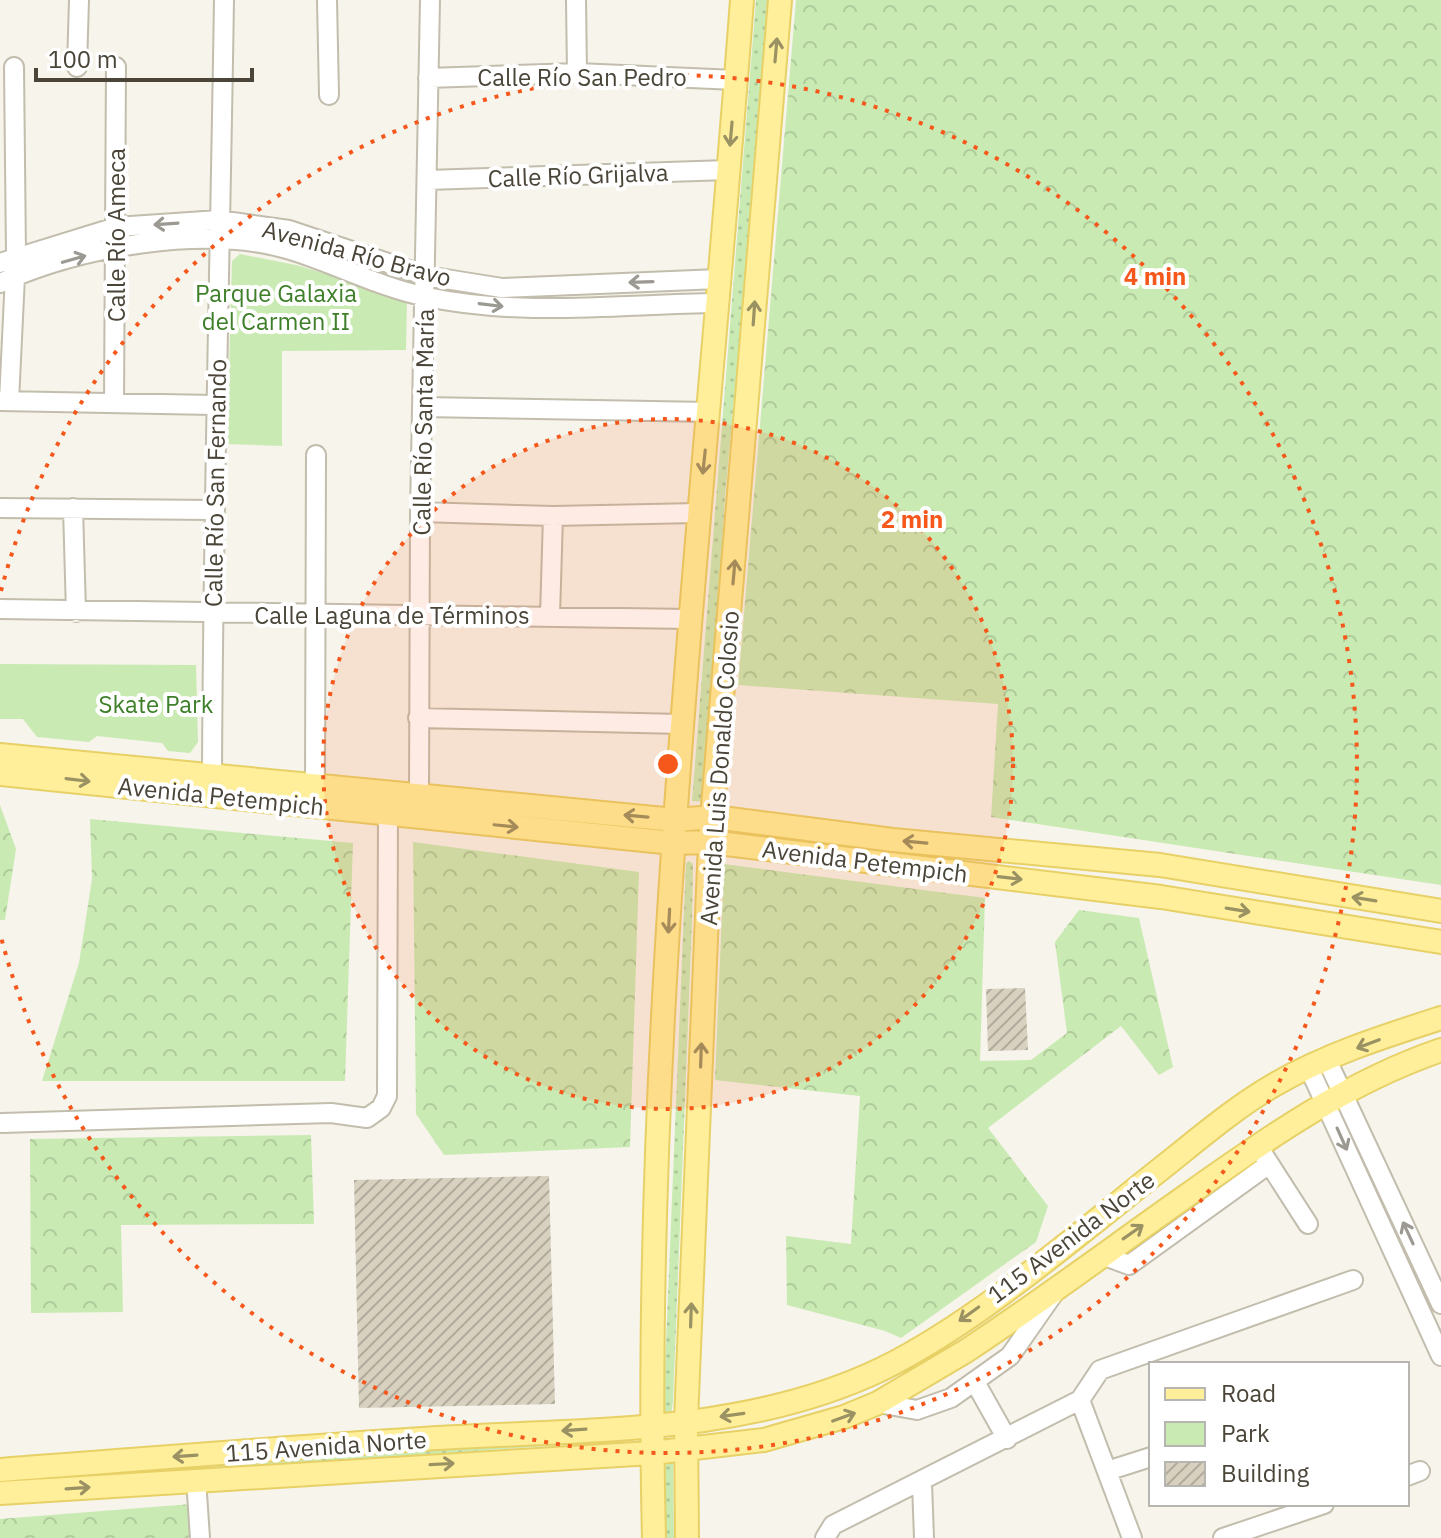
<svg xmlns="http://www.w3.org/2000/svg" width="1441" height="1538" viewBox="0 0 1441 1538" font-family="'IBM Plex Sans',sans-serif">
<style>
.grass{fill:url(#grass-dots)}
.forest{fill:url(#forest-crowns)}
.park{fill:#caeab3}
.building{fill:url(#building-hatch)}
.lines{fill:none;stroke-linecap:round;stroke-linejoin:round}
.minor-casing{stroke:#c2bdad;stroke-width:22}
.major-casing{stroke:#e7d167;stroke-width:26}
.minor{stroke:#fff;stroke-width:18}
.major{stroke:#ffef9a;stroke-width:22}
.oneway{stroke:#9b9264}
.oneway2{stroke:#9b9992}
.ring{fill:none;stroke:#f6571b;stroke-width:4;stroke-dasharray:4 8}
.labels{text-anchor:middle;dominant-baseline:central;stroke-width:8;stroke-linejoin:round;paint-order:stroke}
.street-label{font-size:24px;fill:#4a4538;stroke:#fff}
.park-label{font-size:24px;fill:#3e7f29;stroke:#fff}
.centre{fill:#f6571b;stroke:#fff;stroke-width:4}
.ring-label{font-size:24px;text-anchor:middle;font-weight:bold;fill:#f6571b;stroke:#fff;stroke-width:8;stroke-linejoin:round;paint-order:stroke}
</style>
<defs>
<pattern id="grass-dots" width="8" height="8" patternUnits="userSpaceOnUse" patternTransform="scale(2)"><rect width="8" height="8" fill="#caeab3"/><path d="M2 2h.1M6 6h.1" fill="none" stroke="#afca9b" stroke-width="1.8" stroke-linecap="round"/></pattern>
<pattern id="forest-crowns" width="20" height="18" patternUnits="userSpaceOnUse" patternTransform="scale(2)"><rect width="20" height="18" fill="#caeab3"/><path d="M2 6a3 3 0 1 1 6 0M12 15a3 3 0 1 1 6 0" fill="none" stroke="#afca9b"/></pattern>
<pattern id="building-hatch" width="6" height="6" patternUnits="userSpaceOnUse" patternTransform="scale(2)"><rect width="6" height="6" fill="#d8d1c0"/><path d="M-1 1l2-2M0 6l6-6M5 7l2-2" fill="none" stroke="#b1ab9d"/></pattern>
</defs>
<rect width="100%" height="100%" fill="#f6f4eb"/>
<path class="grass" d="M756,0h15l-46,497 -19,305 -14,-1z
M689,861l4,3 -1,58 -19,479 -2,15h-8l23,-553z
M636,1437v3l-636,44v-3z
M662,1458l10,1 1,4 1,75h-10z"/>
<path class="forest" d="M796,0h645v885l-450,-68 7,-113 -260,-19z
M0,805l16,44 -11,71h-5z
M90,819l263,24 -8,238h-303l37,-118 13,-84z
M413,842l226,30 -9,275 -186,8 -28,-41z
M724,864l261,34 -5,163 51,-1 36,-27 -12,-91 24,-32 60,8 34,149 -14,8 -38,-49 -133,102 60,78 -12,36 -135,96 -16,-7 -98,-26 -1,-69 65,8 9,-148 -145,-16z
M311,1135l3,89 -193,1 2,87 -92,1 -1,-174z
M191,1504l2,34h-193v-19z"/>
<path class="park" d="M240,254l56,11 111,33 -1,52 -124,1v95l-55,-2 5,-183z
M0,664l196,1 2,77 -8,11 -22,-2 -6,-8 -65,-7 -8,6 -52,-5 -14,-18h-23z"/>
<path class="building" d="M1025,988l3,62 -40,1 -2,-62z
M549,1176l6,228 -196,4 -5,-228z"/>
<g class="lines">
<defs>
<path id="minor" d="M327,0l2,95
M576,0l1,73
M77,67l2,-67
M428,78l149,-5 159,7
M428,180l300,-10
M0,263l116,-36 103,-7 70,10 138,46 75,12 217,-9
M0,283c79,-36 205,-59 290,-33 46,14 91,38 137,47 94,20 196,7 290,6
M0,401l214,4
M9,401l7,-146 -2,-188
M114,403l2,-336
M422,407l287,5
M0,508l212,2
M73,508l3,104
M420,512l133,4 145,-3
M0,609l689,10
M550,616l3,-100
M418,718l264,6
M212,774c1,-258 8,-516 12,-774
M315,785l1,-330
M419,796l1,-284 10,-512
M1327,1060l114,244
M1309,1068l132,288
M2,1123l329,-10 36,5 14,-10 6,-12 1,-283
M1263,1154l45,70
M1102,1255l27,10 140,-101
M975,1382l32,57
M1080,1400l52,138
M878,1403l39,7 34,-12 59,-42 44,-63
M1107,1471l44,-14
M1407,1476l13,-5
M196,1479l4,59
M922,1483l2,55
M825,1538l8,-13 247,-125 20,-30 253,-90
M1223,1538l101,-34"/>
<path id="major" d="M0,755l675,65 39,-3 179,23 267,25 281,46
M0,774l673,69 37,-1 451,55 280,45
M0,1470c146,-11 291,-23 437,-32 148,-9 308,-3 445,-69 97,-48 200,-138 285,-205 35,-28 69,-57 107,-79 51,-30 111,-49 167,-67
M0,1493l652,-40 112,-13 80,-23 34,-14 88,-52c76,-50 149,-105 223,-157 80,-57 159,-112 252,-144
M654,1538c-13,-514 50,-1026 88,-1538
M687,1538l-1,-117 24,-579 70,-842"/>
</defs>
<use href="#minor" class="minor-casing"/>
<use href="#major" class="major-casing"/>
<use href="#minor" class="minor"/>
<use href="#major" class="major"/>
</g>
<defs><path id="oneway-shaft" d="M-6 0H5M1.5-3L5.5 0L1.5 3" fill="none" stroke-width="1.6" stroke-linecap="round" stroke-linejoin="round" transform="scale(2)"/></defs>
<g class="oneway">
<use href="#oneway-shaft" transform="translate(776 50) rotate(-85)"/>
<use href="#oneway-shaft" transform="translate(731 134) rotate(95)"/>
<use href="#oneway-shaft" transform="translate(754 313) rotate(-86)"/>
<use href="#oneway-shaft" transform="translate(704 462) rotate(96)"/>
<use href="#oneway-shaft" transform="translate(734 572) rotate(-85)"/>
<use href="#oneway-shaft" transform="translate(78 780) rotate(7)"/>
<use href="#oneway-shaft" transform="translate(636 816) rotate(-175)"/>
<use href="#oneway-shaft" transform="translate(506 826) rotate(6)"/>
<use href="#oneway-shaft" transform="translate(915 842) rotate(-175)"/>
<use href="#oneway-shaft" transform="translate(1010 878) rotate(7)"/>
<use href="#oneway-shaft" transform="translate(1364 899) rotate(-171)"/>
<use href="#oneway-shaft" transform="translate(1238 910) rotate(9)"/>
<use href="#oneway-shaft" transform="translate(669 921) rotate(93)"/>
<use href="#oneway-shaft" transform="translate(1368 1044) rotate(159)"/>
<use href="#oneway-shaft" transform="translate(701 1055) rotate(-88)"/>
<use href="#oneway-shaft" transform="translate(1133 1232) rotate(-35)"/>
<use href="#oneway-shaft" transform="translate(969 1314) rotate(144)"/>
<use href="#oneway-shaft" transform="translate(691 1315) rotate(-88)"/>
<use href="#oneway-shaft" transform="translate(732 1415) rotate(172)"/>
<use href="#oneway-shaft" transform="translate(844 1417) rotate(-20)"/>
<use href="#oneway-shaft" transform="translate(574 1430) rotate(176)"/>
<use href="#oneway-shaft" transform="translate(185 1456) rotate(176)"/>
<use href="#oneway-shaft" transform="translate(442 1464) rotate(-3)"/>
<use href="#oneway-shaft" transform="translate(78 1488) rotate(-4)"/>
</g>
<g class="oneway2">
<use href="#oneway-shaft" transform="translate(166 224) rotate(176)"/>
<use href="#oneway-shaft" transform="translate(74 259) rotate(-16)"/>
<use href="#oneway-shaft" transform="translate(641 282) rotate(178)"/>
<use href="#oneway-shaft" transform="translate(491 305) rotate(7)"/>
<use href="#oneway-shaft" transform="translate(1342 1139) rotate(66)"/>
<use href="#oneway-shaft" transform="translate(1408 1233) rotate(-115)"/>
</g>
<circle cx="668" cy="764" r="345" fill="#f6571b" fill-opacity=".12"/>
<g class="ring">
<circle cx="668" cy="764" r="345"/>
<path d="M1 591A689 689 0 1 1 1 937"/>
</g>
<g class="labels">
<g class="street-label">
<text x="582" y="77">Calle Río San Pedro</text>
<text transform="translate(578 175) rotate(-2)">Calle Río Grijalva</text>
<text transform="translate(116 235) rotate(-90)">Calle Río Ameca</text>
<text transform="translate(357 253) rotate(15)">Avenida Río Bravo</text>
<text transform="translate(423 422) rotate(-89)">Calle Río Santa María</text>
<text transform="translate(215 483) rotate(-89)">Calle Río San Fernando</text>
<text x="392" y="615">Calle Laguna de Términos</text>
<text transform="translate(719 768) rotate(-86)">Avenida Luis Donaldo Colosio</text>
<text transform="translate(221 796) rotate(6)">Avenida Petempich</text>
<text transform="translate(865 861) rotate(7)">Avenida Petempich</text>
<text transform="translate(1071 1237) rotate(-37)">115 Avenida Norte</text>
<text transform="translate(326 1446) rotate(-4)">115 Avenida Norte</text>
</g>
<g class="park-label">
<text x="276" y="293">Parque Galaxia<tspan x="276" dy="28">del Carmen II</tspan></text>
<text x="156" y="704">Skate Park</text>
</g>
</g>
<circle cx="668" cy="764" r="12" class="centre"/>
<g class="ring-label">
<text x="1155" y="285">4 min</text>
<text x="912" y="528">2 min</text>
</g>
<rect x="1149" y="1362" width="260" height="144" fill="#ffffff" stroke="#b7b5af" stroke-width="2"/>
<rect x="1165" y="1388" width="40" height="12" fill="#ffef9a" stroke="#b7b5af" stroke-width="2"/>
<text x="1221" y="1402" font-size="24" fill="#4a4538">Road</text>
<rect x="1165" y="1422" width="40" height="24" fill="#caeab3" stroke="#b7b5af" stroke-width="2"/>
<text x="1221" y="1442" font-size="24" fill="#4a4538">Park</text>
<rect x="1165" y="1462" width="40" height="24" fill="url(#building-hatch)" stroke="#b7b5af" stroke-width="2"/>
<text x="1221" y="1482" font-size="24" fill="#4a4538">Building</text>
<path d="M36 68v12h216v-12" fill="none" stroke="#4a4538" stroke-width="4"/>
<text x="48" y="68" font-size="24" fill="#4a4538" stroke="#ffffff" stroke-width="6" paint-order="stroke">100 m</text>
</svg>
